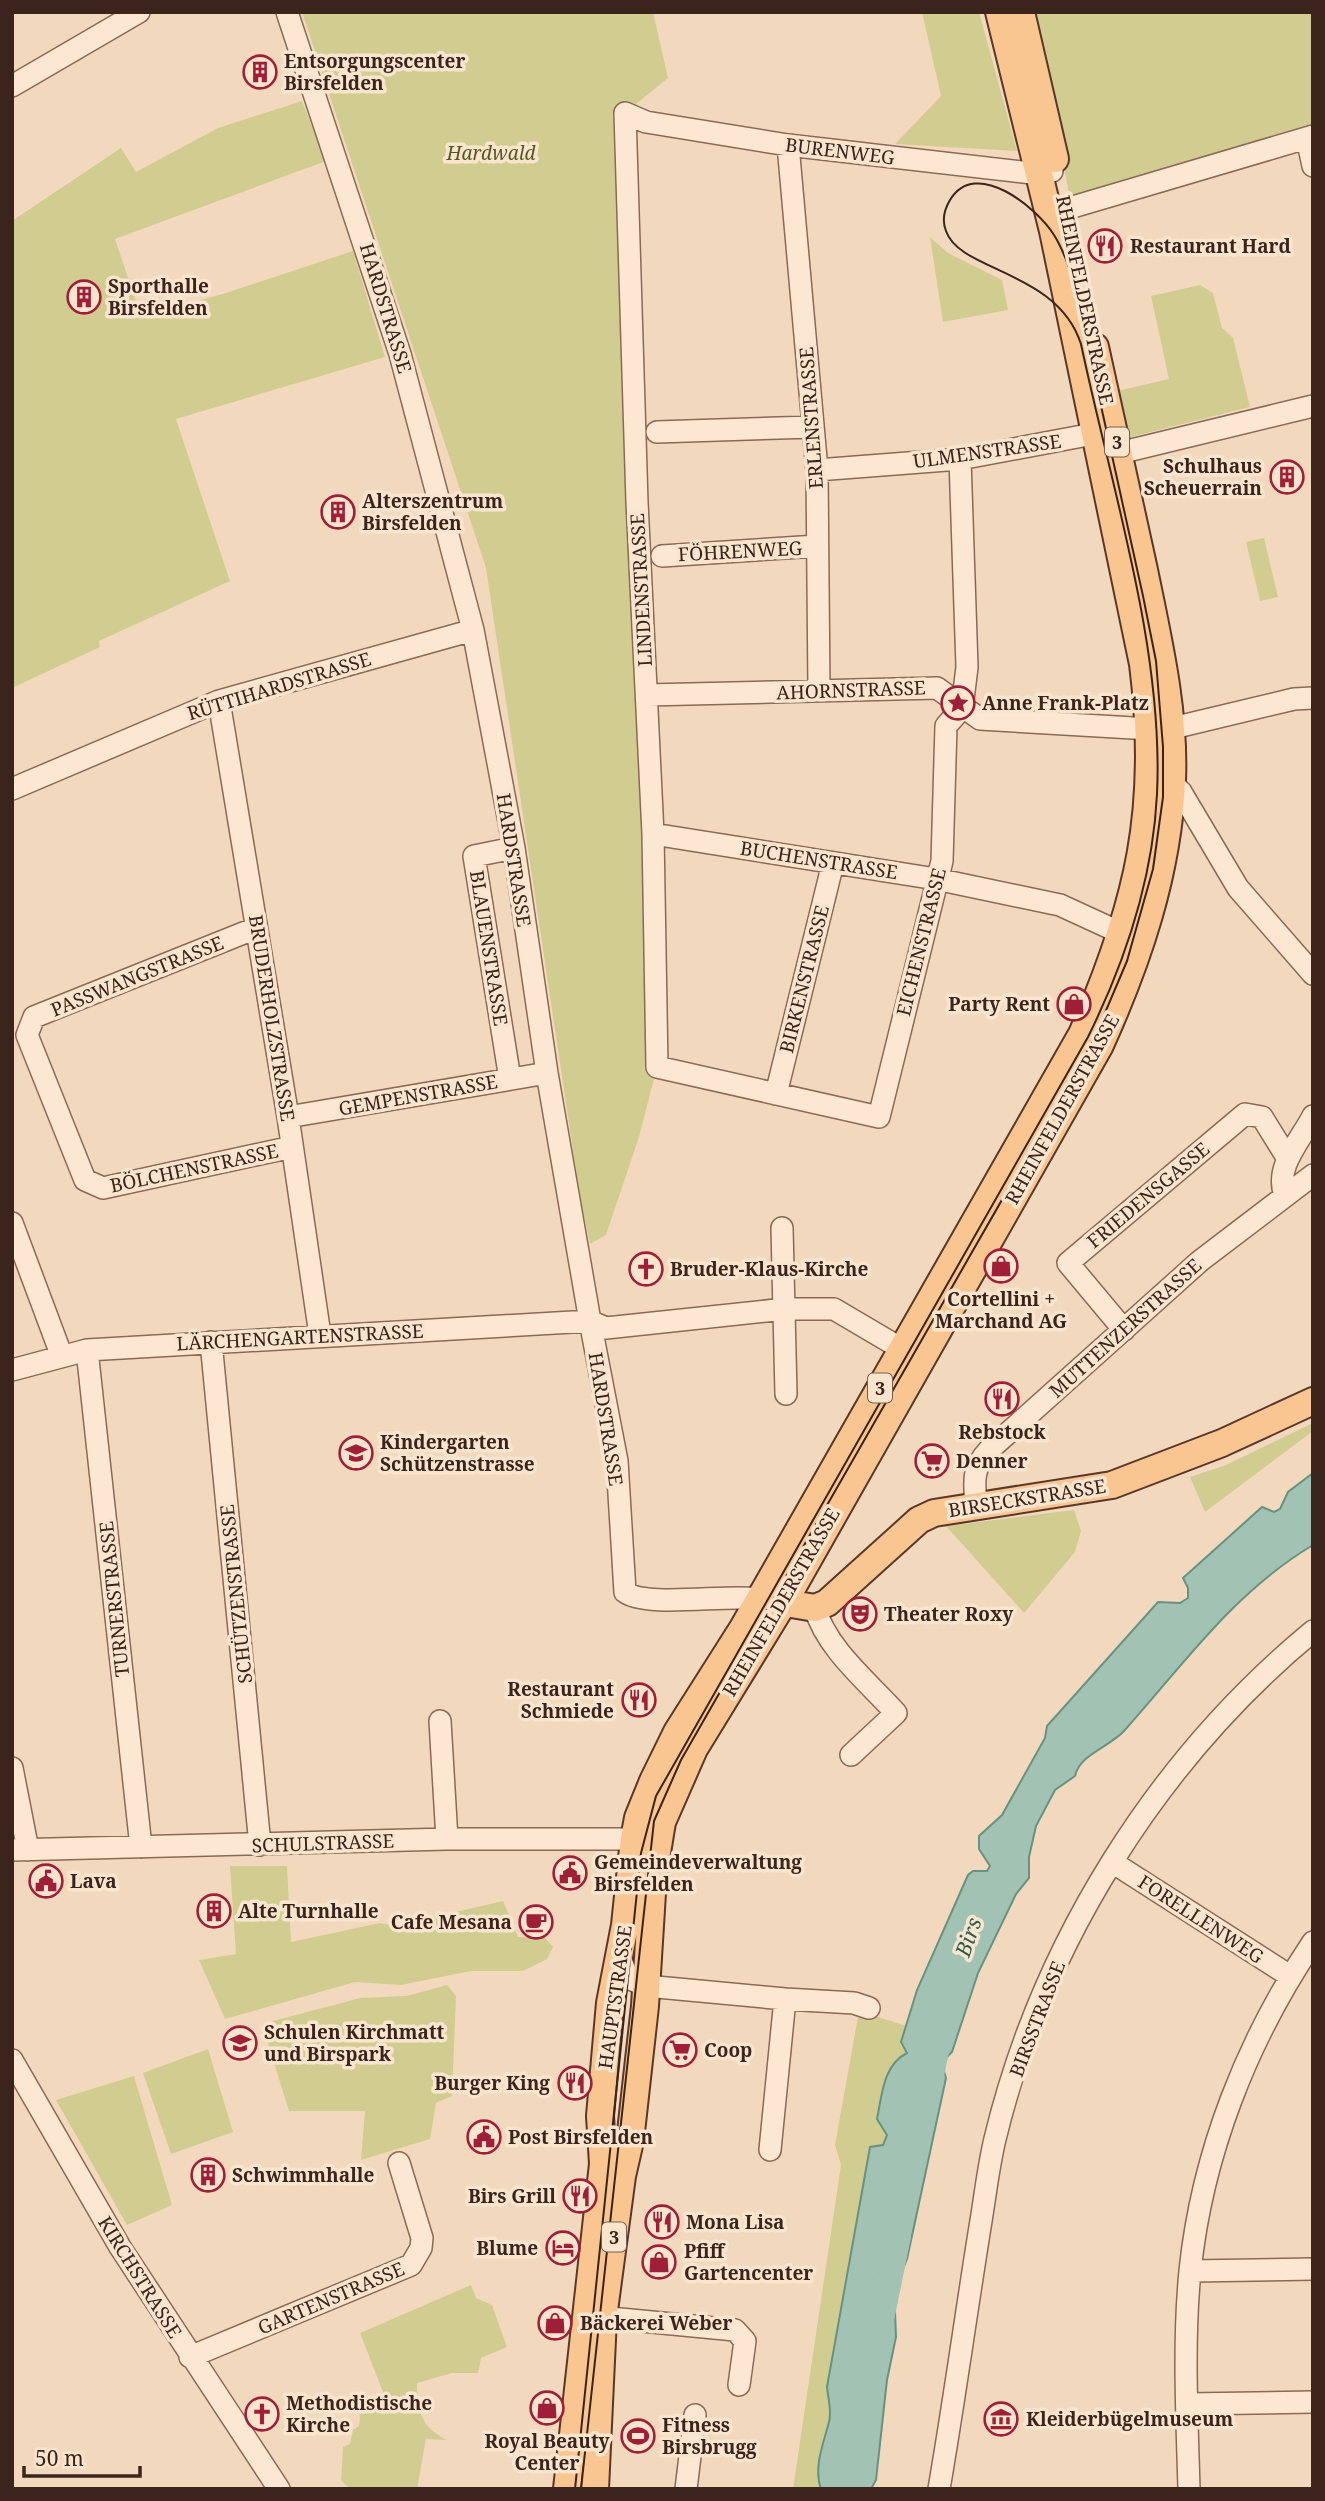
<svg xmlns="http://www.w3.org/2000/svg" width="1325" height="2501" viewBox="0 0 1325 2501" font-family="'Noto Serif',serif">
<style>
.green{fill:#d1cd91}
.water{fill:#a2c3b3;stroke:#689280;stroke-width:2}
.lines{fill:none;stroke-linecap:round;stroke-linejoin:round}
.river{stroke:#a2c3b3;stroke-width:28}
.minor-casing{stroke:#8c6855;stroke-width:24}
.major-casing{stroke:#59372a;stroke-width:30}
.minor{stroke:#fce8d2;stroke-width:21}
.major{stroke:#f9c692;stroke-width:26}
.tram{stroke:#3a241b;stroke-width:2}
.labels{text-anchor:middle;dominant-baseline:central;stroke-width:7;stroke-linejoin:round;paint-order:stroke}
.shield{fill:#f9e5ce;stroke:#735e51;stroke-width:2}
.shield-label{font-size:18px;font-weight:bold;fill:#3a241b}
.poi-label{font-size:19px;font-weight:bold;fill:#3a241b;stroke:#f9e5ce;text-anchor:start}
.street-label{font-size:19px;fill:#3a241b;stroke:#f9e5ce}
.park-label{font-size:19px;font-style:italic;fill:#545820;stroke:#f9e5ce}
.water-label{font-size:21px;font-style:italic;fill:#295b4f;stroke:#f9e5ce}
</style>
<rect width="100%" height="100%" fill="#f2d9be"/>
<path class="green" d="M302,12h351l15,66 -43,35 32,954 -18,70 -33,98 -16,9 -10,-47 -94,-629z
M922,12h57l38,139 -122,-7 46,-48z
M1034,12h279v124l-241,73z
M302,101l24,60 -211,78 26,77 82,-22 130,-43 32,106 -209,62 54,162 -131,60 1,6 -88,41v-467l109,-73 15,24 82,-44z
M930,237l18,16 54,27 6,30 -65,12z
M1200,285l13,8 9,35 11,10 17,69 -127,32 -10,-47 56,-13 -18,-83z
M1264,538l14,59 -18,4 -14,-59z
M1313,1423v8l-108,81 -15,-35 36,-12z
M1074,1510l7,21 -6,21 -51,61 -78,-87z
M230,1866h57l4,76 89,-19 15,3 108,-25 15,36 27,1 8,9 -6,12 -24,12h-52l-70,14 -46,-3 -130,37 -26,-59 37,-6z
M447,1985l9,11 -4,100 -16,7 -6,36 -69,21 4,-49h-76l-27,-87 98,-26 47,-2z
M859,2011l48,15 -6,16 6,11 -20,81 -4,11 -13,3 -43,239c1,11 5,25 2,35 -5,21 -16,45 -8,67h-28l48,-324 -6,-20z
M208,2049l25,83 -62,22 -28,-81z
M134,2076l38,129 -45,20 -71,-125z
M471,2285l5,13 16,7 15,42 -26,11 -3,15h-26l-35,10c0,28 4,44 30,57l-21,-1 -9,50h-66l-10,-8 2,-34 7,-3 3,-14 6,-4 1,-10 -4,-9 27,-15 -23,-59z"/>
<path class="water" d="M1313,1473v72c-79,47 -129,119 -189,186 -16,17 -44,23 -49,45l-20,14 -19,36 -7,31v21l-13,16 -38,79 -26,79 -5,5 -20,-3 -1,8 17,6 3,10 -39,181 -7,17 -20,-5 -5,8 19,7 2,51 -9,43 -11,100 -5,9h-50c-8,-22 3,-47 8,-67 3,-10 -1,-24 -2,-35l43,-240 13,-2 4,-10 -10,-16c5,-24 6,-54 30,-66l-6,-11 16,-52 51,-115 5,-4h14l3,-5 -11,-17v-13l23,-21 43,-77 2,-12 111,-124 22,1 8,-5v-10l-5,-10 79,-71 12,5 6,-3 8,-17z"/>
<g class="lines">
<path class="river" d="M925,2100l17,-84
M880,2319l17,-83"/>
<defs>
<path id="minor" d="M287,12l113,342 73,276 41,218 33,225 43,248 27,140 8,131c21,16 102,2 135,7
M12,86l127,-74
M1307,138l6,28
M788,145l29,325 2,221
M1049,214l264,-78
M657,432l155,-5
M1119,453l194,-47
M960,459l7,208 -5,41 -16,18 -4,135 -63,256 -222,-50 -4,-233 -16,-332 -12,-389 21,9 142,23 252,29 12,-3
M817,470l143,-11 149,-28
M662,556l155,-10
M647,695l290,-7 43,31 170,10 27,-2 117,-28 19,-1
M219,701l69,416 32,218
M1165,780l6,2 10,10 57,96 75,86
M12,789l207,-88 254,-71
M653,834l283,45 124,26 74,34
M256,928l-222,89 -7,18 58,145 18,8 189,-41
M510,1079l-36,-223 40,-8
M776,1094l57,-231
M288,1117l259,-44
M1285,1195c-11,-28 16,-55 28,-79
M12,1223l49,131
M782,1228l4,166
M1124,1330l-56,-67 177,-149 17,3 26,42
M211,1342l49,503
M87,1350l54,497
M12,1370l75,-20 503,-29 16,7 179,-19h49l56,33
M976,1505c-2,-23 -4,-37 13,-55l211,-189 113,-86
M815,1608c11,40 53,74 81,105l-45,42
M440,1721l7,118
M12,1768l16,82
M12,1850l435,-11h187
M1112,1862l178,114
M620,1958l8,20 18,8 139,13 -15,151
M785,1999l69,4 15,5
M12,2060l108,187 159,242
M1190,2271l123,-2
M589,2316l146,14 10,11 -6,44
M190,2357l221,-92 10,-17 1,-10 -23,-75
M1187,2404l126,-2
M686,2489l9,-74
M939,2489c15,-87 27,-175 41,-262 5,-29 8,-59 15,-88 47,-196 163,-380 318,-508
M1189,2489c-2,-72 -6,-146 1,-218 12,-117 57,-231 123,-329"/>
<path id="major" d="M1021,12l34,147
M768,1600l47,8 12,-5 92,-83 15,-7 178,-28 110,-42 91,-42
M567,2489l36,-325 -3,-48 10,-113 15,-78 9,-86 4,-21 15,-37 24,-49 66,-104 339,-594c57,-131 79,-226 61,-370l-90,-433 -54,-219
M595,2489l8,-171 19,-142 8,-35 15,-135 8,-129 9,-55 32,-73 90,-147 316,-557c38,-84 68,-172 72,-265 3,-70 -14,-141 -28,-210 -16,-74 -32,-148 -49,-223"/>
</defs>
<use href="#minor" class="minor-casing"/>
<use href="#major" class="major-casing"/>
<use href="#minor" class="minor"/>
<use href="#major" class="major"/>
<path class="tram" d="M575,2489l66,-636 15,-57 432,-759c37,-75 65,-159 69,-243 7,-146 -46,-307 -76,-450 -24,-74 -121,-72 -135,-113 -4,-10 -2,-21 4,-31 26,-43 87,8 104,35 9,14 14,29 19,44l70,317 13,65 7,86v50l-10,72 -26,92 -34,80 -412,719 -27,61 -73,668"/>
</g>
<defs>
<symbol id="building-ring" viewBox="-11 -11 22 22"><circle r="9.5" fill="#f9e5ce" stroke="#a01f38" stroke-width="1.5"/><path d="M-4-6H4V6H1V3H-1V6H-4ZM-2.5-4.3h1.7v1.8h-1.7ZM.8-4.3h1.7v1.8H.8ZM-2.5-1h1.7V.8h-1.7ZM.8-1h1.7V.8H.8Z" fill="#a01f38"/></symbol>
<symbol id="restaurant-ring" viewBox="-11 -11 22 22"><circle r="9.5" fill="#f9e5ce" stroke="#a01f38" stroke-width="1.5"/><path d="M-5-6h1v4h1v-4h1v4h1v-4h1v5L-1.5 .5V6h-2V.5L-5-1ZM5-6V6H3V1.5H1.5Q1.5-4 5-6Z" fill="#a01f38"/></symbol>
<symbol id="sight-ring" viewBox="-11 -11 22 22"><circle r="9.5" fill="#f9e5ce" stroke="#a01f38" stroke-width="1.5"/><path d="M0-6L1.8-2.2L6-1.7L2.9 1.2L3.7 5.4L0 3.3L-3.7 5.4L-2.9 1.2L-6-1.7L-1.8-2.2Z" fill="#a01f38"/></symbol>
<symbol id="shop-ring" viewBox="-11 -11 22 22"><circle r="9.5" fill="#f9e5ce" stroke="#a01f38" stroke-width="1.5"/><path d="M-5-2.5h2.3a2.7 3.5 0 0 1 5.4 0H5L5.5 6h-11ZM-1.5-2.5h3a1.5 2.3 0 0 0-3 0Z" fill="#a01f38"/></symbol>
<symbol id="church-ring" viewBox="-11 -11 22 22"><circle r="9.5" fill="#f9e5ce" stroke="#a01f38" stroke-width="1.5"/><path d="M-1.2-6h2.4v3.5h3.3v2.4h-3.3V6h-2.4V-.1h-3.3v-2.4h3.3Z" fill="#a01f38"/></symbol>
<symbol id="school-ring" viewBox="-11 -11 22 22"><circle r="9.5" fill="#f9e5ce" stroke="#a01f38" stroke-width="1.5"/><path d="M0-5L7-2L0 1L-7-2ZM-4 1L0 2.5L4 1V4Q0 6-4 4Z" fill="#a01f38"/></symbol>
<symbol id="supermarket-ring" viewBox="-11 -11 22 22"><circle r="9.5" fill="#f9e5ce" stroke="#a01f38" stroke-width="1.5"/><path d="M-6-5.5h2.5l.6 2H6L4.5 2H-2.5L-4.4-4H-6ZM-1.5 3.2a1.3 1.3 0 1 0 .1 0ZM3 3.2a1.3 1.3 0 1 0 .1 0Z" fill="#a01f38"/></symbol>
<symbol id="theatre-ring" viewBox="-11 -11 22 22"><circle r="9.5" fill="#f9e5ce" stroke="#a01f38" stroke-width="1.5"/><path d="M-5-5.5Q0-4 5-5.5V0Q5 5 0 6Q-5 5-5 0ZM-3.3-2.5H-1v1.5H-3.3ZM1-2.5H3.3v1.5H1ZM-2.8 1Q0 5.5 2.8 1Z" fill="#a01f38"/></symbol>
<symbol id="civic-ring" viewBox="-11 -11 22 22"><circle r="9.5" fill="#f9e5ce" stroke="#a01f38" stroke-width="1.5"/><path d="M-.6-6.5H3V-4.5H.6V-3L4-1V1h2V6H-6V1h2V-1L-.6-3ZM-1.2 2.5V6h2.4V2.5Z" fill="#a01f38"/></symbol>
<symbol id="cafe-ring" viewBox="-11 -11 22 22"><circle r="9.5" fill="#f9e5ce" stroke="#a01f38" stroke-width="1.5"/><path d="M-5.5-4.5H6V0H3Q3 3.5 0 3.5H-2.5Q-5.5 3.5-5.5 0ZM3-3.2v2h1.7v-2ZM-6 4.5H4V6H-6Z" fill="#a01f38"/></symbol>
<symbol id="hotel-ring" viewBox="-11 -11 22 22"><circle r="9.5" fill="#f9e5ce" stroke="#a01f38" stroke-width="1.5"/><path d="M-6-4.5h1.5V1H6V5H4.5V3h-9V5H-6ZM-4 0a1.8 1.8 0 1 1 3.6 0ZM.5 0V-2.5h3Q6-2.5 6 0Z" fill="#a01f38"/></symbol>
<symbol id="museum-ring" viewBox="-11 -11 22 22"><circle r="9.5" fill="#f9e5ce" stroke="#a01f38" stroke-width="1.5"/><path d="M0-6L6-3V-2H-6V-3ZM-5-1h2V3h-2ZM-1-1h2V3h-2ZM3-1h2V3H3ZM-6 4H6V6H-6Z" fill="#a01f38"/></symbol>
<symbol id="stadium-ring" viewBox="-11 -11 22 22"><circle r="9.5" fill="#f9e5ce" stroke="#a01f38" stroke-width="1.5"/><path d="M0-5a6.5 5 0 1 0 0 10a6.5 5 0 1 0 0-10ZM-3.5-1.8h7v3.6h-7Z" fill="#a01f38"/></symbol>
</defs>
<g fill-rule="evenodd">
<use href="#building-ring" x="241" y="53" width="38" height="38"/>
<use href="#restaurant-ring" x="1086" y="227" width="38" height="38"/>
<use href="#building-ring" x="65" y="278" width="38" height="38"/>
<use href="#building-ring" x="1268" y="458" width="38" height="38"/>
<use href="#building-ring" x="319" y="493" width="38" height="38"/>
<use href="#sight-ring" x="939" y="684" width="38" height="38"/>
<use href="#shop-ring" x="1055" y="985" width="38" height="38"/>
<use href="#shop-ring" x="982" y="1247" width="38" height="38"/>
<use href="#church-ring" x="627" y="1250" width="38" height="38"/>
<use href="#restaurant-ring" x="983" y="1380" width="38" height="38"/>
<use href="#school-ring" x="337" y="1434" width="38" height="38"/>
<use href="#supermarket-ring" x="913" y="1442" width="38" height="38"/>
<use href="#theatre-ring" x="841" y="1595" width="38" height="38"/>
<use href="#restaurant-ring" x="620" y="1681" width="38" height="38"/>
<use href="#civic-ring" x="551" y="1854" width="38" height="38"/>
<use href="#civic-ring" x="27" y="1862" width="38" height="38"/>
<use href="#building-ring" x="195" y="1892" width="38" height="38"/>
<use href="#cafe-ring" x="517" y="1903" width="38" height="38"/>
<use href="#school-ring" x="221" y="2024" width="38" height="38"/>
<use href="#supermarket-ring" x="661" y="2031" width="38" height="38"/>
<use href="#restaurant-ring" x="556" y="2064" width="38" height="38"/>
<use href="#civic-ring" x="465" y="2118" width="38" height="38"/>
<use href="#building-ring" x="189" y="2156" width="38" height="38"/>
<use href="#restaurant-ring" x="561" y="2177" width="38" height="38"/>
<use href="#restaurant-ring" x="643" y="2203" width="38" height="38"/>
<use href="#hotel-ring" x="544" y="2229" width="38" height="38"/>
<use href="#shop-ring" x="640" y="2243" width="38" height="38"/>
<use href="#shop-ring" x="536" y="2304" width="38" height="38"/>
<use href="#shop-ring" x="528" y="2389" width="38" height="38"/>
<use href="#church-ring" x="243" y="2395" width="38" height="38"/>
<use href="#museum-ring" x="982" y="2400" width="38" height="38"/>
<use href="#stadium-ring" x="619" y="2417" width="38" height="38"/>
</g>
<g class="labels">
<g class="shield">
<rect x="1105" y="427.5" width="24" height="29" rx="5"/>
<rect x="868" y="1373.5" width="24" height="29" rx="5"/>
<rect x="602" y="2222.5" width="24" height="29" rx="5"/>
</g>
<g class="shield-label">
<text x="1117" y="442">3</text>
<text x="880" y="1388">3</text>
<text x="614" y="2237">3</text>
</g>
<g class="poi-label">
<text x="284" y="61">Entsorgungscenter<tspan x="284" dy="22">Birsfelden</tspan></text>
<text x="1130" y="246">Restaurant Hard</text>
<text x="108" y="286">Sporthalle<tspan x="108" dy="22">Birsfelden</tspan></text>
<text x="1262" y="466" text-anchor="end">Schulhaus<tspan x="1262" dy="22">Scheuerrain</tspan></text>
<text x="362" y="501">Alterszentrum<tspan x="362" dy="22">Birsfelden</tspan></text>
<text x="982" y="703">Anne Frank-Platz</text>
<text x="1050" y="1004" text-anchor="end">Party Rent</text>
<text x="670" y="1269">Bruder-Klaus-Kirche</text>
<text x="1001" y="1299" text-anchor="middle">Cortellini +<tspan x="1001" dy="22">Marchand AG</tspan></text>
<text x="1002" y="1432" text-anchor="middle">Rebstock</text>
<text x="380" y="1442">Kindergarten<tspan x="380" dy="22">Schützenstrasse</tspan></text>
<text x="956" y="1461">Denner</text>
<text x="884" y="1614">Theater Roxy</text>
<text x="614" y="1689" text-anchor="end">Restaurant<tspan x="614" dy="22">Schmiede</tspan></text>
<text x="594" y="1862">Gemeindeverwaltung<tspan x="594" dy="22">Birsfelden</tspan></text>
<text x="70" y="1881">Lava</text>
<text x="238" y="1911">Alte Turnhalle</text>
<text x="512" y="1922" text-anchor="end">Cafe Mesana</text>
<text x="264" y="2032">Schulen Kirchmatt<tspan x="264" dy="22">und Birspark</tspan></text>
<text x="704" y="2050">Coop</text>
<text x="550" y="2083" text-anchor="end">Burger King</text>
<text x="508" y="2137">Post Birsfelden</text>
<text x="232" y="2175">Schwimmhalle</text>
<text x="556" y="2196" text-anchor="end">Birs Grill</text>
<text x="686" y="2222">Mona Lisa</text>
<text x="538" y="2248" text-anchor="end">Blume</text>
<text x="684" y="2251">Pfiff<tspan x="684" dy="22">Gartencenter</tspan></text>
<text x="580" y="2323">Bäckerei Weber</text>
<text x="286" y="2403">Methodistische<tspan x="286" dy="22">Kirche</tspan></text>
<text x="1026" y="2419">Kleiderbügelmuseum</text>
<text x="662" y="2425">Fitness<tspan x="662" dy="22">Birsbrugg</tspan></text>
<text x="547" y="2441" text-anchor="middle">Royal Beauty<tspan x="547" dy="22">Center</tspan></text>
</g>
<g class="street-label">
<text transform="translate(840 151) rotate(7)">BURENWEG</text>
<text transform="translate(1085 300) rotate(78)">RHEINFELDERSTRASSE</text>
<text transform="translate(386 308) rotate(73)">HARDSTRASSE</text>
<text transform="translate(811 418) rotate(-94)">ERLENSTRASSE</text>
<text transform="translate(987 451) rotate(-8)">ULMENSTRASSE</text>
<text transform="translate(740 551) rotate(-3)">FÖHRENWEG</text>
<text transform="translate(641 590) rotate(-93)">LINDENSTRASSE</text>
<text transform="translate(279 686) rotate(-17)">RÜTTIHARDSTRASSE</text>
<text transform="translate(851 690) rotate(-2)">AHORNSTRASSE</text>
<text transform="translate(514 860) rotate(81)">HARDSTRASSE</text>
<text transform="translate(819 860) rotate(9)">BUCHENSTRASSE</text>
<text transform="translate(921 942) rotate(-76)">EICHENSTRASSE</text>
<text transform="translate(489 948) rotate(81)">BLAUENSTRASSE</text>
<text transform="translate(137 976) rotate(-22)">PASSWANGSTRASSE</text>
<text transform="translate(804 979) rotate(-76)">BIRKENSTRASSE</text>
<text transform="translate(272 1018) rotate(81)">BRUDERHOLZSTRASSE</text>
<text transform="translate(418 1095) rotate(-10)">GEMPENSTRASSE</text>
<text transform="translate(1062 1109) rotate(-61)">RHEINFELDERSTRASSE</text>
<text transform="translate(194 1168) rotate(-12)">BÖLCHENSTRASSE</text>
<text transform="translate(1148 1195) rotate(-40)">FRIEDENSGASSE</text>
<text transform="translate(1125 1328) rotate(-42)">MUTTENZERSTRASSE</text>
<text transform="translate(300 1337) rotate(-3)">LÄRCHENGARTENSTRASSE</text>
<text transform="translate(606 1419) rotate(81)">HARDSTRASSE</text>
<text transform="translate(1027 1498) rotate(-9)">BIRSECKSTRASSE</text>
<text transform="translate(236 1594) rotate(-96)">SCHÜTZENSTRASSE</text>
<text transform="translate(114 1599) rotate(-96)">TURNERSTRASSE</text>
<text transform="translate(781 1602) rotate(-60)">RHEINFELDERSTRASSE</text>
<text transform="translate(323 1843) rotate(-2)">SCHULSTRASSE</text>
<text transform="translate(1201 1919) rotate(33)">FORELLENWEG</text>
<text transform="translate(615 1997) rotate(-82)">HAUPTSTRASSE</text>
<text transform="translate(1037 2019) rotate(-69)">BIRSSTRASSE</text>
<text transform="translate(140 2277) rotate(58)">KIRCHSTRASSE</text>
<text transform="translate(331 2298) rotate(-23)">GARTENSTRASSE</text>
</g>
<g class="park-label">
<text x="491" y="153">Hardwald</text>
</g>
<g class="water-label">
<text transform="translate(968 1937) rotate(-71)">Birs</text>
</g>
</g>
<rect width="1325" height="2501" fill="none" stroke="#3a241b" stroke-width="28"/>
<path d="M24 2466v10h116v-10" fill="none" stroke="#3a241b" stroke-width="3.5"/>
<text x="35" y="2466" font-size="21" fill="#3a241b" stroke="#f9e5ce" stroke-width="5" paint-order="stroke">50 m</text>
</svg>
